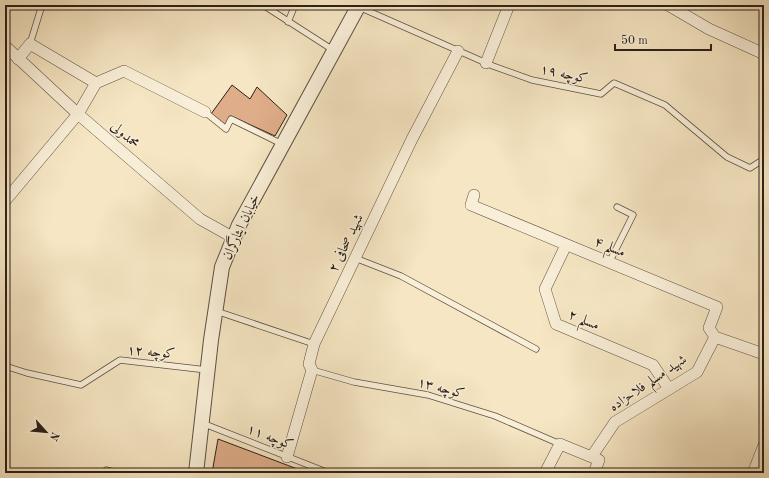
<svg xmlns="http://www.w3.org/2000/svg" width="769" height="478" viewBox="0 0 769 478" font-family="'Old Standard TT',Amiri,serif">
<style>
.building{fill:#dfad89;stroke:#2b2018}
.lines{fill:none;stroke-linecap:round;stroke-linejoin:round}
.service-casing{stroke:#5e5243;stroke-width:7}
.minor-casing{stroke:#5e5243;stroke-width:12}
.tertiary-casing{stroke:#5e5243;stroke-width:16}
.service{stroke:#f9efd8;stroke-width:5.5}
.minor{stroke:#f9efd8;stroke-width:11}
.tertiary{stroke:#f9efd8;stroke-width:14}
.labels{text-anchor:middle;dominant-baseline:central;stroke-width:3;stroke-linejoin:round;paint-order:stroke}
.street-label{font-size:14px;fill:#2b2018;stroke:#f9efd8}
</style>
<rect width="100%" height="100%" fill="#f6e6c3"/>
<filter id="stains"><feTurbulence type="fractalNoise" baseFrequency=".005" numOctaves="4"/><feColorMatrix values="0 0 0 0 .2 0 0 0 0 .09 0 0 0 0 .02 0 0 0 .5 -.17"/></filter>
<radialGradient id="worn" r=".72"><stop offset=".6" stop-color="#630" stop-opacity="0"/><stop offset="1" stop-color="#630" stop-opacity=".3"/></radialGradient>
<path class="building" d="M232,85l18,14 7,-12 30,28 -12,21 -44,-20 -6,9 -14,-11z
M218,439l90,34h-96z"/>
<g class="lines">
<defs>
<path id="service" d="M263,5l70,45
M359,7l134,59 39,14 69,14 13,-11 51,22 62,52 23,11 14,-9
M288,22l7,-17
M30,44l12,-39
M205,112l21,17 5,-10 51,25
M355,258l46,18 135,73
M609,263l24,-48 -16,-8
M216,311l98,33
M5,366l22,7 54,12 39,-25 87,10
M312,370l42,12 74,13 67,21 65,28
M202,423l127,50
M104,473l2,-3 12,3"/>
<path id="minor" d="M668,5l41,24 53,24 2,-4
M5,46l73,68 122,105 34,19
M18,59l12,-15 66,39 28,-12 81,41
M486,63l23,-58
M474,195l-3,10 246,102 -8,21 6,9
M5,201l73,-87 18,-31
M566,245l-21,44 11,35 97,41 16,24
M715,337l49,17
M592,456l23,-34 82,-50 18,-35
M287,457l25,-87 -3,-6 5,-20 98,-205 46,-88
M545,473l15,-29 39,16 -5,13
M753,473l11,-28"/>
<path id="tertiary" d="M196,473l15,-133 11,-73 17,-42 120,-220"/>
</defs>
<use href="#service" class="service-casing"/>
<use href="#minor" class="minor-casing"/>
<use href="#tertiary" class="tertiary-casing"/>
<use href="#service" class="service"/>
<use href="#minor" class="minor"/>
<use href="#tertiary" class="tertiary"/>
</g>
<g class="labels">
<g class="street-label">
<text transform="translate(564 74) rotate(12)">کوچه ۱۹</text>
<text transform="translate(125 135) rotate(41)">محمدولی</text>
<text transform="translate(241 227) rotate(-65)">خیابان ایثارگران</text>
<text transform="translate(346 243) rotate(-64)">شهید صحافی ۲</text>
<text transform="translate(610 247) rotate(23)">مسلم ۴</text>
<text transform="translate(584 320) rotate(23)">مسلم ۲</text>
<text transform="translate(151 352) rotate(5)">کوچه ۱۲</text>
<text transform="translate(648 383) rotate(-34)">شهید مسلم فلاحزاده</text>
<text transform="translate(441 388) rotate(15)">کوچه ۱۳</text>
<text transform="translate(270 437) rotate(21)">کوچه ۱۱</text>
</g>
</g>
<rect width="769" height="478" fill="none" stroke="#f6e6c3" stroke-width="20"/>
<rect x="6" y="6" width="757" height="466" fill="none" stroke="#2b2018" stroke-width="2"/>
<rect x="10" y="10" width="749" height="458" fill="none" stroke="#2b2018"/>
<g transform="translate(46 432) rotate(117)" stroke="#f9efd8" stroke-width="3" paint-order="stroke">
<path d="M0-3L7 15L0 10L-7 15Z" fill="#2b2018"/>
<text y="-6" font-size="11" font-weight="bold" text-anchor="middle" fill="#2b2018">N</text>
</g>
<path d="M615 44v6h96v-6" fill="none" stroke="#2b2018" stroke-width="2"/>
<text x="621" y="44" font-size="12" fill="#2b2018" stroke="#f9efd8" stroke-width="3" paint-order="stroke">50 m</text>
<rect width="100%" height="100%" filter="url(#stains)"/>
<rect width="100%" height="100%" fill="url(#worn)"/>
</svg>
